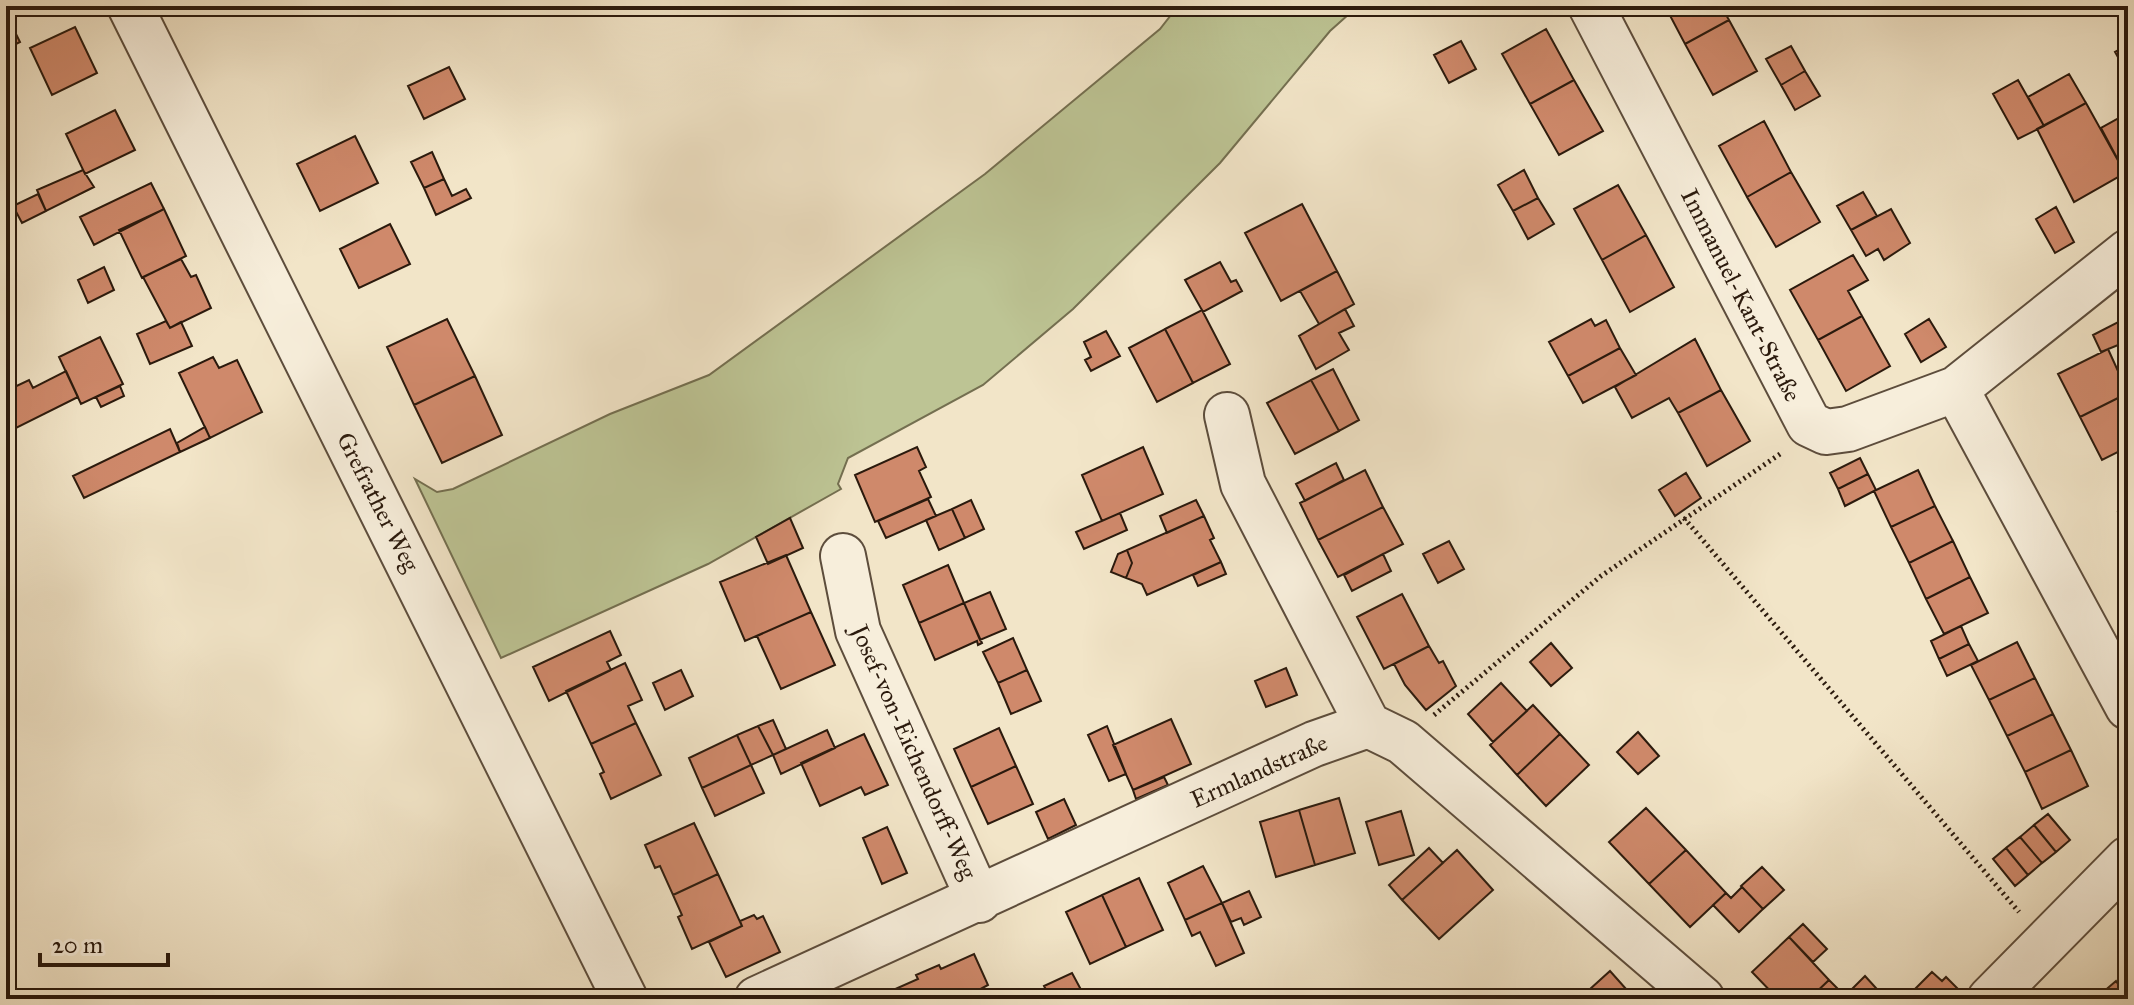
<svg xmlns="http://www.w3.org/2000/svg" width="2134" height="1005" viewBox="0 0 2134 1005" font-family="'IM FELL Great Primer',serif">
<style>
.green{fill:#bdc494;stroke:#746f50;stroke-width:2}
.building{fill:#cf896b;stroke:#2b1a0d;stroke-width:2}
.lines{fill:none;stroke-linecap:round;stroke-linejoin:round}
.minor-casing{stroke:#5d4d3c;stroke-width:48}
.path{stroke:#2b1a0d;stroke-width:5;stroke-dasharray:2 4;stroke-linecap:butt}
.minor{stroke:#f7eedb;stroke-width:44}
.labels{text-anchor:middle;dominant-baseline:central;stroke-width:6;stroke-linejoin:round;paint-order:stroke}
.street-label{font-size:24px;fill:#2b1a0d;stroke:#f7eedb}
</style>
<rect width="100%" height="100%" fill="#f2e5c8"/>
<filter id="stains"><feTurbulence type="fractalNoise" baseFrequency=".0025" numOctaves="4"/><feColorMatrix values="0 0 0 0 .2 0 0 0 0 .09 0 0 0 0 .02 0 0 0 .5 -.17"/></filter>
<radialGradient id="worn" r=".72"><stop offset=".6" stop-color="#630" stop-opacity="0"/><stop offset="1" stop-color="#630" stop-opacity=".3"/></radialGradient>
<path class="green" d="M1178,6h180l-28,25 -110,132 -147,146 -90,76 -135,73 -10,26 3,5 -133,75 -207,94 -86,-179 22,13 16,-3 157,-75 99,-39 276,-201 175,-145z"/>
<path class="building" d="M1665,6h56l8,14 -44,24z
M1729,20l28,51 -44,24 -28,-51z
M11,24l9,18 -14,7v-22z
M75,27l22,46 -45,22 -22,-47z
M1546,29l28,51 -44,24 -28,-50z
M1461,41l15,28 -27,14 -15,-28z
M2128,45v30l-13,-23z
M1791,46l14,25 -24,14 -15,-26z
M449,67l16,32 -41,20 -16,-33z
M1805,71l15,25 -25,14 -14,-25z
M2069,74l17,29 -42,23 -16,-29z
M1574,80l29,51 -44,24 -29,-51z
M2018,80l26,46 -26,13 -25,-45z
M2086,103l39,70 -51,29 -37,-73z
M115,110l20,40 -50,24 -19,-40z
M2128,113v58l-3,2 -24,-45z
M1764,121l27,51 -44,25 -28,-51z
M355,136l23,47 -58,28 -23,-47z
M432,152l12,27 -20,9 -13,-26z
M83,170l11,17 -48,24 -9,-21z
M1524,170l14,28 -25,13 -15,-26z
M1791,172l29,50 -44,25 -29,-50z
M444,179l8,17 14,-7 5,9 -35,17 -12,-27z
M151,183l13,26 -70,36 -14,-28z
M1618,185l28,50 -44,25 -28,-51z
M1863,192l14,24 -26,14 -14,-24z
M38,194l8,17 -24,12 -9,-17z
M1538,198l16,26 -26,15 -15,-28z
M1302,204l35,67 -56,30 -36,-68z
M2056,207l18,35 -19,11 -19,-34z
M164,209l22,47 -44,22 -23,-48z
M1891,209l19,34 -26,17 -6,-11 -12,7 -15,-26z
M390,224l20,40 -51,24 -19,-39z
M1646,235l28,52 -44,25 -28,-52z
M1853,255l15,25 -20,11 14,25 -44,24 -28,-50z
M181,259l10,18 5,-2 15,33 -41,20 -27,-51z
M1220,262l11,20 5,-2 6,11 -39,21 -18,-32z
M104,267l10,23 -26,13 -10,-23z
M1337,271l17,33 -35,20 -19,-33z
M1345,309l9,17 -15,7 10,17 -33,19 -17,-33z
M1202,310l28,54 -37,19 -28,-54z
M1862,316l28,50 -44,25 -28,-51z
M447,319l28,57 -61,29 -27,-58z
M1591,319l4,7 11,-6 14,28 -52,28 -19,-34z
M1929,319l17,28 -25,15 -16,-28z
M2124,319l4,9v13l-27,11 -8,-17z
M166,321l4,7 11,-6 11,24 -42,18 -13,-30z
M1165,329l28,54 -36,19 -28,-54z
M1106,331l14,25 -29,15 -6,-11 6,-3 -7,-15z
M100,337l23,47 -42,20 -22,-47z
M1695,339l26,51 -43,23 -9,-15 -37,20 -17,-31z
M1620,348l16,27 -53,28 -15,-27z
M2108,349l20,44 -48,24 -22,-43z
M213,357l6,11 18,-8 25,52 -52,26 -31,-65z
M1333,369l26,51 -20,11 -28,-51z
M66,371l12,26 -72,36v-42l23,-11 4,8z
M475,376l27,59 -60,28 -28,-58z
M1311,380l28,51 -44,23 -28,-51z
M120,386l4,10 -23,11 -5,-10z
M1721,390l29,51 -43,25 -29,-53z
M2128,393v54l-26,13 -22,-43z
M205,427l5,11 -30,14 -3,-9z
M170,429l10,23 -96,46 -11,-22z
M917,447l9,20 -7,4 12,26 -56,25 -20,-47z
M1143,447l20,47 -61,27 -20,-46z
M1860,458l8,16 -30,15 -8,-16z
M1336,463l8,17 -39,21 -9,-17z
M1365,470l18,37 -65,33 -18,-37z
M1918,470l17,36 -44,21 -17,-36z
M1686,473l15,25 -26,18 -16,-26z
M1868,474l8,16 -31,16 -7,-17z
M928,499l8,17 -50,22 -8,-17z
M971,500l13,29 -19,9 -13,-29z
M1196,500l8,16 -37,17 -7,-17z
M1935,506l18,35 -44,22 -18,-36z
M1383,507l20,37 -65,33 -20,-37z
M2128,507v27l-10,-22z
M952,509l13,29 -26,12 -13,-30z
M1120,513l7,17 -43,19 -8,-17z
M1204,516l10,22 -4,2 11,22 -74,33 -5,-11 -16,-6 6,-15 -5,-13z
M790,518l13,30 -35,16 -12,-27z
M1449,541l15,28 -26,14 -15,-29z
M1953,541l17,36 -44,22 -17,-36z
M1127,550l5,13 -6,15 -15,-6 7,-18z
M1383,554l8,17 -39,20 -8,-16z
M786,555l25,57 -66,29 -25,-59z
M1221,562l5,12 -28,12 -5,-11z
M948,565l16,38 -45,20 -16,-38z
M1970,577l18,36 -44,21 -18,-35z
M990,592l16,37 -26,11 -16,-37z
M1402,594l27,52 -45,23 -27,-52z
M964,603l18,40 -4,2 -1,-4 -42,19 -16,-37z
M811,612l24,53 -54,24 -24,-53z
M1961,626l8,18 -30,15 -8,-18z
M610,631l11,24 -14,7 4,8 -62,31 -16,-34z
M1013,638l14,32 -29,13 -15,-31z
M2017,642l18,36 -46,22 -18,-35z
M1551,643l21,25 -21,18 -21,-24z
M1969,644l9,17 -31,15 -8,-17z
M1429,646l10,17 4,-2 13,25 -30,24 -21,-25 -11,-21z
M625,663l17,37 -14,6 8,17 -45,21 -25,-53z
M1286,668l11,27 -31,12 -11,-26z
M681,670l12,26 -28,14 -12,-27z
M1027,670l14,31 -30,13 -13,-31z
M2035,678l18,36 -46,22 -18,-36z
M1501,683l26,28 -34,31 -25,-28z
M1533,705l27,29 -43,41 -27,-30z
M2053,714l18,36 -46,22 -18,-36z
M1171,719l20,45 -58,26 -20,-45z
M773,720l13,29 -13,6 -15,-29z
M636,723l25,52 -50,24 -11,-25 4,-2 -13,-28z
M758,726l15,29 -22,10 -14,-30z
M1107,726l19,48 -17,7 -21,-46z
M999,728l17,38 -45,21 -17,-38z
M827,730l8,18 -54,26 -8,-19z
M1638,732l21,24 -21,18 -21,-22z
M864,734l24,51 -23,10 -4,-8 -41,19 -19,-43z
M1560,734l29,31 -43,41 -29,-31z
M737,735l14,30 -49,23 -13,-30z
M2071,750l17,36 -46,23 -17,-37z
M751,765l13,28 -49,23 -13,-28z
M1016,766l17,38 -45,20 -17,-37z
M1164,777l4,8 -32,14 -3,-9z
M1339,798l16,55 -40,12 -16,-55z
M1064,799l12,26 -28,14 -12,-27z
M1646,808l40,42 -37,34 -40,-42z
M1299,810l16,55 -39,12 -16,-55z
M1401,811l13,44 -35,10 -13,-43z
M2048,814l22,26 -14,12 -22,-27z
M694,823l24,51 -45,21 -13,-29 -5,2 -10,-23z
M2034,825l22,27 -14,11 -22,-26z
M887,827l20,46 -25,11 -19,-46z
M2020,837l22,26 -14,12 -22,-27z
M1429,848l14,15 -41,37 -13,-15z
M2006,848l22,27 -13,11 -22,-27z
M1457,850l36,40 -54,49 -37,-39z
M1686,850l40,43 -36,34 -41,-43z
M1203,866l19,37 -37,17 -17,-37z
M1762,867l22,23 -21,19 -22,-23z
M718,874l24,52 -50,23 -14,-32 4,-2 -9,-20z
M1139,878l24,52 -37,17 -24,-52z
M1742,887l21,22 -24,23 -26,-27 13,-12 5,5z
M1249,891l12,26 -17,8 -3,-7 -10,4 -9,-19z
M1102,895l24,52 -36,17 -24,-52z
M1222,903l22,50 -28,13 -16,-34 -8,4 -7,-16z
M754,915l3,4 6,-3 17,36 -54,25 -17,-35 33,-16 -2,-5z
M1803,924l24,25 -14,13 -24,-25z
M1789,937l40,43 -20,19h-31l-26,-27z
M974,954l14,31 -26,14h-65l-4,-9 25,-11 -2,-4 23,-10 2,4z
M1610,971l25,28h-56z
M1932,972l10,9 4,-4 13,13 -4,9h-50z
M1072,973l14,26h-35l-7,-13z
M1865,976l21,23h-38l-3,-3z
M1829,980l19,19h-39z
M2116,981l12,18h-33z"/>
<g class="lines">
<defs>
<path id="minor" d="M130,6l495,993
M1591,6l218,418 17,8 22,-3 108,-40 172,318
M1956,389l172,-137
M1227,415l16,69 125,241
M843,556l15,75 121,269
M757,999l557,-255 54,-19 35,17 299,257
M1990,999l138,-140"/>
</defs>
<use href="#minor" class="minor-casing"/>
<path class="path" d="M1684,518l335,394
M1434,715l167,-139 179,-122"/>
<use href="#minor" class="minor"/>
</g>
<g class="labels">
<g class="street-label">
<text transform="translate(1741 295) rotate(63)">Immanuel-Kant-Straße</text>
<text transform="translate(378 502) rotate(63)">Grefrather Weg</text>
<text transform="translate(914 752) rotate(66)">Josef-von-Eichendorff-Weg</text>
<text transform="translate(1259 771) rotate(-24)">Ermlandstraße</text>
</g>
</g>
<rect width="2134" height="1005" fill="none" stroke="#f2e5c8" stroke-width="32"/>
<rect x="8" y="8" width="2118" height="989" fill="none" stroke="#2b1a0d" stroke-width="4"/>
<rect x="16" y="16" width="2102" height="973" fill="none" stroke="#2b1a0d" stroke-width="2"/>
<path d="M40 953v12h128v-12" fill="none" stroke="#2b1a0d" stroke-width="4"/>
<text x="52" y="953" font-size="24" fill="#2b1a0d" stroke="#f7eedb" stroke-width="6" paint-order="stroke">20 m</text>
<rect width="100%" height="100%" filter="url(#stains)"/>
<rect width="100%" height="100%" fill="url(#worn)"/>
</svg>
